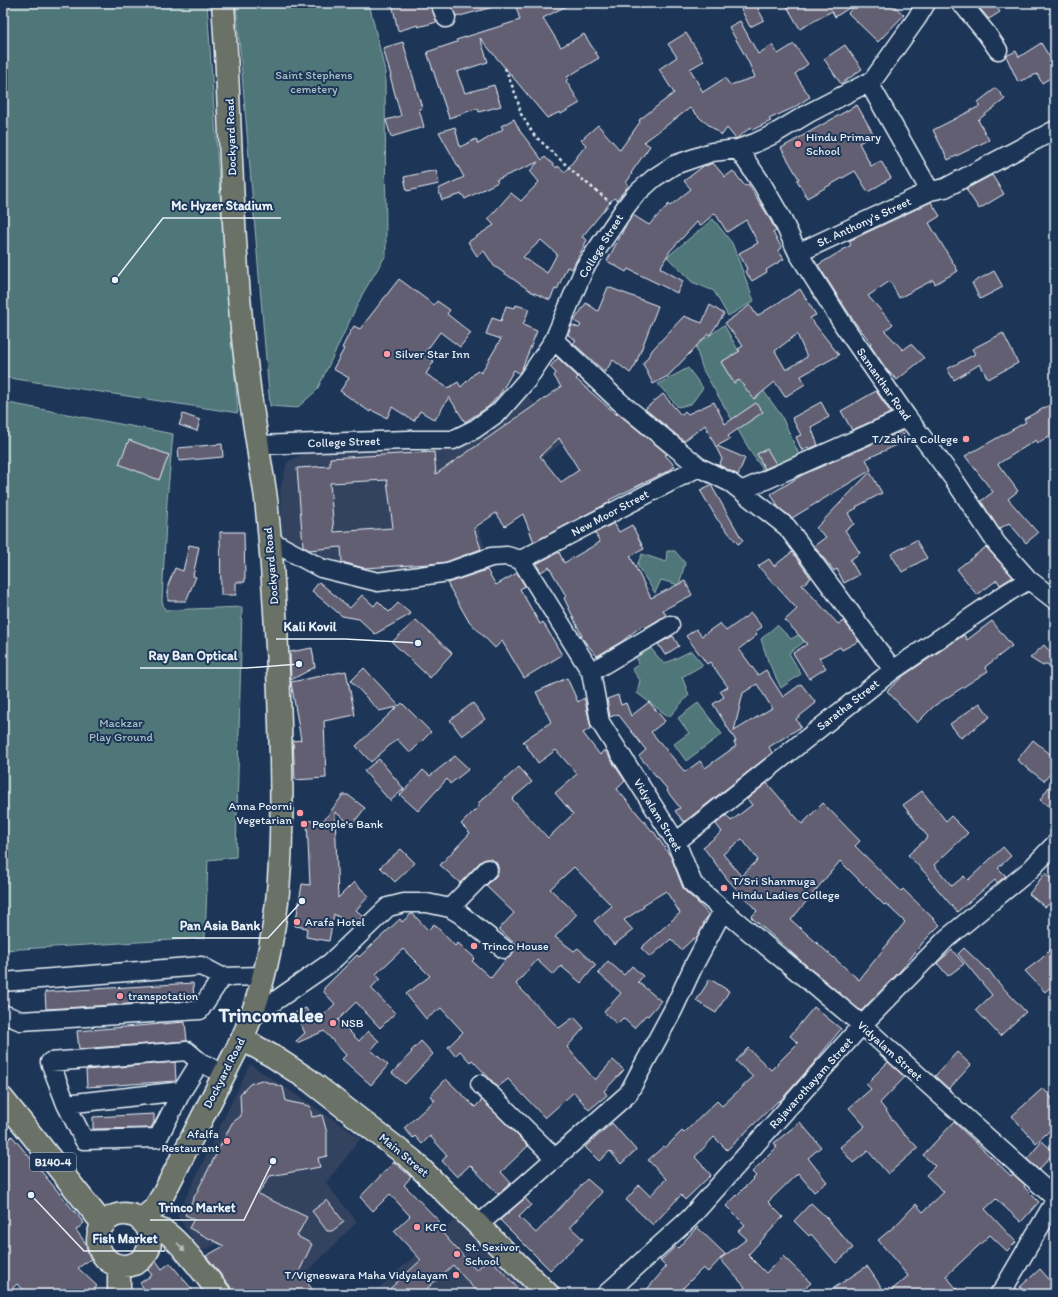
<svg xmlns="http://www.w3.org/2000/svg" width="1058" height="1297" viewBox="0 0 1058 1297" font-family="Itim,sans-serif">
<style>
.built{fill:#32425f}
.green{fill:#507678;stroke:#9cb4b8}
.building{fill:#635f73;stroke:#e8f1f8;fill-rule:evenodd}
.lines{fill:none;stroke-linecap:round;stroke-linejoin:round}
.minor-casing{stroke:#e8f1f8;stroke-width:21}
.major-casing{stroke:#e8f1f8;stroke-width:25}
.path{stroke:#e8f1f8;stroke-width:2.5;stroke-dasharray:3 3;stroke-linecap:butt}
.minor{stroke:#1d3557;stroke-width:18}
.major{stroke:#6a7166;stroke-width:22}
.oneway{fill:#b6bebe}
.poi-dot{fill:#ff9aa2;stroke:#1d3557;stroke-width:1.5}
.labels{text-anchor:middle;dominant-baseline:central;stroke-width:4;stroke-linejoin:round;paint-order:stroke}
.shield{fill:#1d3557;stroke:#abb9c8;stroke-width:1}
.shield-label{font-size:11px;font-weight:bold;fill:#e8f1f8}
.park-label{font-size:12px;fill:#abc0c5;stroke:#1d3557}
.street-label{font-size:12px;fill:#e8f1f8;stroke:#1d3557}
.poi-label{font-size:12px;fill:#e8f1f8;stroke:#1d3557;text-anchor:start}
.town-label{font-size:20px;font-weight:bold;fill:#e8f1f8;stroke:#1d3557}
.leader{fill:none;stroke:#e8f1f8;stroke-width:1.5}
.callout-dot{fill:#e8f1f8;stroke:#1d3557;stroke-width:1.5}
.callout-label{font-size:13px;text-anchor:middle;font-weight:bold;fill:#e8f1f8;stroke:#1d3557;stroke-width:4;stroke-linejoin:round;paint-order:stroke}
</style>
<rect width="100%" height="100%" fill="#1d3557"/>
<filter id="ink" filterUnits="userSpaceOnUse"><feTurbulence type="fractalNoise" baseFrequency=".025" numOctaves="2"/><feDisplacementMap in="SourceGraphic" scale="8" xChannelSelector="R" yChannelSelector="G"/><feConvolveMatrix kernelMatrix="1 2 1 2 8 2 1 2 1" color-interpolation-filters="sRGB"/></filter>
<g filter="url(#ink)">
<path class="built" d="M526,394l41,46 -95,67 15,47 -42,15 -66,8 -55,-10 -42,-28 -2,-49 7,-28 21,-11h82l64,-4z
M250,1064l111,74 -35,45 31,39 -56,56 -81,-35 -19,8 -24,-35z
M461,1214l72,80h-161z"/>
<path class="green" d="M3,3h204l12,179 19,231 -235,-36z
M236,3h133l16,68 1,184 -23,38 -46,97 -20,18 -27,-2z
M713,219l19,24 22,58 -26,15 -14,-25 -22,-9 -25,-25z
M724,325l28,50 29,40 22,48 -34,15 -17,-24 -49,-84 -13,-41 15,10z
M688,368l15,20 -12,16 -13,3 -20,-23z
M3,402l170,32 -6,67 -5,100 3,9 77,-3 -6,250 -28,3 -3,78 -202,12z
M667,551h8l10,12 -6,22 -18,-5 -6,13 -18,-28 5,-11 24,8z
M777,625l14,14 9,-5 4,8 -15,11 12,21 -20,14 -13,-27 -7,-22z
M648,645l16,19 27,-13 12,14 -21,12 7,18 -20,22 -32,-24 3,-13 -8,-11 7,-5 -5,-13z
M698,703l24,31 -36,27 -12,-17 15,-11 -11,-15z"/>
<path class="building" d="M392,3h38l7,19 -19,5v-2l-20,6z
M451,3h42v4l-37,10z
M515,3h57l-29,15 18,29 23,-13 15,24 -32,19 1,2 -2,2 14,22 -19,11 -1,-2 -13,6 -67,-80 8,24 -31,10 8,21 29,-8 7,21 -22,6 -1,-4 -29,10 -22,-66 30,-10 -1,-2 64,-20z
M747,3h8l9,17 -14,7 -10,-20z
M785,3h72l-22,14 -3,-6 -32,18z
M857,3h34l13,12 -26,27 -30,-29z
M975,3h19l6,9 -11,7z
M740,21l18,33 14,-9 6,9 16,-10 14,20 -13,10 15,23 -17,11 -24,11 2,2 -19,9 -1,-3 -15,12 -9,-11 -5,7 -21,-16 -11,-11 -46,34 6,4 -19,27 1,1 -6,9 3,2 -12,15 -3,-2 -32,39 5,3 -15,29 -5,-2 -10,23 -2,-1 -5,11 -18,-8 -38,-26 -10,-15 -7,5 -9,-14 26,-17 -6,-6 23,-26 10,8 18,-19 -9,-11 8,-9 -42,18 2,2 -33,17 -3,-5 -20,6 -4,-11 26,-12 -25,-45 16,-5 5,20 16,-8 2,5 25,-15 -2,-3 13,-7 6,12 22,29 3,-3 12,11 1,-2 7,6 21,-27 -5,-5 17,-15 22,25 20,-28 -1,-2 35,-27 -15,-24 18,-12 -9,-13 18,-11 18,28 -14,8 13,23 22,-14 5,7 25,-8 -7,-16 -19,-34zM541,240l16,14 -10,19 -24,-16z
M403,42l19,66 -3,1 5,18 -33,10 -5,-17 15,-4 -11,-40h1l-8,-28z
M1041,43l14,23v9l-13,8 -5,-9 -19,8 -12,-26 10,-5 3,6z
M845,45l17,24 -21,15 -17,-25z
M996,88l9,11 -27,21 11,20 -41,20 -15,-30 47,-24 -2,-4z
M857,105l17,30 -15,8 12,23 10,-5 10,17 -23,14 -13,-21 -48,27 -10,-18 2,-1 -18,-31z
M713,163l12,14 8,-6 12,15 3,-2 19,30 9,17 -3,2 9,15 -4,2 6,9 -18,11 1,2 -15,9 -7,-10 2,-2 -8,-16 19,-10 -12,-23 -19,12 -12,-19 -15,13 -3,-4 -27,29 -10,17 23,13 -6,12 -49,-24 -2,3 -19,-11 16,-30v-1l10,-15 16,10 20,-21 1,2 21,-17 -7,-8 18,-14 3,-2 1,1z
M436,170l3,14 -32,7 -3,-14z
M992,175l12,19 -25,15 -13,-20z
M931,202l9,14 -11,7 29,48 -23,13 -2,-4 -34,18 -9,-17 -22,15 25,28 -8,7 18,19 8,-6 13,14 -27,22 -11,-11 -16,-24 1,-2 -18,-23 -35,-55 33,-20 -2,-4z
M994,271l9,16 -23,12 -8,-16z
M399,279l35,26 3,-4 13,9 -3,4 24,19 -11,14 -20,-15 -16,22 10,7 -8,13 22,14 10,-6 3,5 17,-17 3,3 20,-34 -15,-5 6,-16 9,3 5,-15 9,2 1,-3 13,4 -6,16 14,6 -16,40 -2,2 -5,-3 -14,24 -12,13 -23,15 -16,-25 -14,23 -15,-9 -6,10 -22,-14 -5,11 -16,-8 -1,2 -30,-21 9,-13 -16,-9 11,-20 -2,-1 7,-14 5,-8 6,3z
M608,287l50,19 -23,60 -5,7 -17,-13 -8,12 -32,-29 3,-3 -8,-5 4,-10 7,3 2,-3 -7,-4 12,-18 12,8z
M800,289l16,26 -6,3 29,37 -38,21 4,8 -20,13 -10,-15 -21,17 -15,-19 -5,3 -13,-21 19,-11 -2,-2 5,-3 -18,-23 25,-18 7,11zM797,334l10,23 -21,13 -11,-19z
M710,305l14,9 -14,21 -2,-1 -40,42 -15,8 -10,-20 10,-15 31,-33 18,7z
M1003,333l15,30 -30,16 -8,-15 -26,16 -7,-11 28,-15 -3,-5z
M558,358l20,19 -2,2 41,36 -1,-3 51,42 -2,1 10,11 -5,4 -61,30 1,2 -76,40 -11,-28 -18,12 -9,-13 -22,15 7,21 -35,13 -17,2 -65,4 -22,-6 -1,-15 -32,3 -6,-4 -6,-78 33,-2v-8l104,-6 2,22 125,-87 -7,-11 2,-3 -6,-6zM559,438l20,32 -18,12 -21,-26zM387,480l6,48 -59,4 -4,-49z
M876,391l15,22 -39,17 -11,-19z
M663,394l18,21 4,-4 3,3 26,-12 11,22 31,-21 7,9 -35,24 2,3 -13,7 28,12 -7,17 -19,-10 3,-6 -17,-34 -21,16 -39,-32z
M821,402l8,15 -18,10 7,18 -9,4 -1,-2 -6,4 -6,-14 5,-2 -9,-17z
M1055,402v30l-17,11 -2,-3 -38,24 20,27 -10,8 30,34 -12,10 -17,-20 -10,6 -18,-28 12,-9 -28,-36 61,-34 -2,-3z
M183,414l17,6 -3,11 -18,-6z
M902,431l4,10 -40,18 5,11 -79,48 -13,-10 -8,-14 31,-19z
M129,440l40,15 -10,25 -40,-16z
M222,444l1,13 -44,4 -1,-13z
M767,449l9,15 -11,5 -8,-15z
M870,472l12,21 -26,14 1,1 -9,5 6,11 -9,6 15,23 -10,7 9,15 -15,8 -7,-14 -3,2 -20,-25 12,-9 -10,-9z
M711,485l32,56 -5,3 -21,-25 -17,-29z
M614,523l5,9 13,-7 12,24 -14,7 21,42 34,-17 7,14 -29,15 3,5 -21,13 -2,-3 -22,17 -24,14 -16,-19 1,-1 -18,-38 2,-2 -17,-29 -8,5 -5,-8 23,-12 5,11 36,-21 -5,-9z
M220,532h24l1,50h-9v13h-15z
M916,540l11,18 -25,14 -11,-18z
M189,545l10,2 -6,29 3,1 -10,24h-18v-16l7,-17 8,3z
M986,547l27,30 -13,8 -3,-5 -20,15 -20,-26z
M792,552l19,26 -9,7 36,39 6,-3 15,20 -17,9 -2,-3 -21,11 7,10 -17,11 -16,-26 14,-9 -22,-24 12,-11 -39,-43 11,-7 5,7z
M487,570l9,15 21,-12 8,13 -5,3 20,35 3,-2 19,33 -38,23 -22,-37 -7,7 -27,-28 -21,-37z
M319,582l31,26 12,-13 12,11 4,-5 11,11 9,-9 13,11 -36,20 -16,-15 -17,-3 -30,-25z
M751,613l11,14 -7,5 2,3 -18,14 19,26 8,-5 17,27 18,-13 15,19 -20,16 5,8 -32,20 3,6 -88,69 -9,-11 5,-3 -13,-17 1,-1 -29,-34 7,-6 -28,-36 -8,3 -3,-18 11,-4 3,10 5,-2 5,13 18,-14 16,19 -14,11 34,40 15,-11 5,7 31,-22 -2,-4 2,-1 -23,-37 11,-7 -4,-6 8,-4 -18,-25 -3,2 -21,-28 10,-7 6,7 18,-13 6,8zM757,684l15,24 -38,23 9,-38z
M416,620l36,33 -22,25 -38,-36z
M992,621l20,25 -27,21 3,4 -54,35 -17,17 -30,-32 16,-15 61,-41 3,5z
M673,636l6,10 -14,9 -7,-11z
M1044,645l11,12v15l-8,-8 -4,2 -13,-8z
M312,648l3,19 -24,13 -1,-28z
M364,668l35,38 3,-3 29,29 -21,21 -13,-14 -26,23 -15,-16 41,-39 -18,4 -28,-30z
M346,671l9,44 -31,6 2,57 -31,2 -2,-39 8,-1 -10,-58z
M567,678l11,24 6,-4 1,3 6,27 -8,5 17,22 4,-5 4,5 17,26 -8,8 36,43h1l17,25 12,31 3,4 12,11 11,12 -3,4 -3,3 1,2 -8,16 -2,-2 -13,12 -10,-11 -21,18 -9,-9 39,-35 -14,-22 -23,14 1,2 -20,13 9,10 -19,15 -20,-24 18,-15 -38,-39 -24,22 27,25 -22,23 19,14 4,-3 18,17 -15,18 -20,-17 -8,9 -16,-15 -21,24 43,44 15,-11 10,11 -17,19 28,33 18,-20 11,10 -20,21 3,4 -18,15 -15,-18 -29,26 -37,-39 -10,8 -26,-27 -2,2 -10,-11 -5,5 -7,-9 15,-15 -22,-24 -15,11 -20,-25 24,-18 -27,-27 -27,25 4,5 -9,9 24,25 -15,15 -24,-26 -18,18 21,21 9,-10 11,10 -8,9 17,15 -17,20 -29,-26 4,-4 -22,-24 -27,12 -1,-2 9,-8 -10,-20 11,-5 8,16 21,-20 -11,-12v-4l33,-33 2,2 41,-38 2,3 9,-8h2l15,16 6,-6 21,22 3,-3 17,15 -3,3 19,17 15,-19 6,-4 2,-6 3,-3 -18,-17 15,-16 -28,-27 10,-10 2,-4v-5l-2,-5 -5,-3h-6l-5,3 -20,21 -20,-18 30,-32 -9,-9 19,-19 -2,-2 41,-36 13,15 -20,17 36,39 25,-24 -18,-21 22,-19 -21,-24 -18,13 -15,-22 28,-19 -15,-30z
M473,703l12,16 -23,17 -12,-16z
M980,703l10,14 -29,21 -11,-14z
M1033,740l22,18v10l-11,13 -27,-21z
M455,756l14,13 -19,15 -3,-5 -29,32 -18,-16 23,-25 7,6z
M379,759l25,30 -14,12 -26,-30z
M1055,778v33l-15,-11z
M767,783l35,41 21,-21 37,38 -5,5 46,45 2,-2 37,36 -16,16 -22,28 -41,42 -61,-51 -49,-43 6,-6 -29,-31 -25,-33 19,-15 -6,-8 10,-9 5,6 21,-16 -5,-6zM742,839l16,21 -17,16 -18,-22zM840,861l44,44 2,-1 19,18 -46,58 -68,-60z
M922,791l24,30 5,-5 17,17 -34,32 18,21 12,-10 4,4 35,-33 8,9 -13,12 8,8 -9,7 -2,-3 -38,32 -29,-34 1,-1 -21,-22 20,-18 -25,-32z
M343,795h5l17,13 -13,17 -17,-13 3,86 16,-16 15,14 -13,14 7,6 -9,9 -6,-2 -14,-9 -5,27 -23,-4 1,-9 -12,-2 7,-42 8,1 -3,-64 17,-1z
M401,849l14,14 -20,19 -15,-15z
M1045,873l10,9v18l-10,7 -16,-13z
M1055,945v38l-10,9 -20,-21 16,-12z
M964,948l23,22 1,-1 8,11 30,32 -26,24 -24,-26 16,-15 -34,-41z
M952,950l12,14 -16,12 -11,-13z
M608,961l16,14 8,-9 11,10 -5,6 23,19 -13,15 -2,-1 -12,13 -11,-10 -6,6 -13,-12 17,-19 -23,-20z
M710,979l19,12 -13,22 -20,-12z
M193,983l1,17 -148,9 -1,-17z
M814,1007l27,22 -28,35 -34,38 -1,-1 -51,49 -13,-13 -19,20 16,18 -26,25 -4,-5 -28,30 -27,-25 13,-15 11,11 16,-17 -18,-19 16,-14 1,2 17,-17 2,2 33,-32 5,5 31,-29 -17,-16 12,-13 23,22 27,-27 -8,-7z
M185,1022l2,19 -108,8 -2,-18z
M421,1041l12,13 -28,30 -13,-11 20,-21 -1,-1z
M957,1052l14,13 -22,24 -14,-13z
M175,1062l1,19 -89,6 -1,-17z
M888,1062l17,15 -25,26 25,33 1,-1 12,13 -30,26 -20,-23 -15,12 -13,-16 25,-21 -16,-18 22,-19 -5,-5z
M446,1079l29,28 7,-7 46,46 -27,26 10,11 -13,11 -28,-29 -13,12 -15,-16 5,-6 -17,-19 -8,8 -7,-8 -2,2 -9,-10 31,-28 -5,-4z
M261,1080l22,7 3,14 24,5 2,11 10,-2 5,18v23l-9,2 2,9 -50,9 -12,18 49,23 -10,19 15,8 -13,28 17,22h-84l-2,-8 -24,-30 18,-10 -35,-18 5,-9 -9,-4 47,-92 9,-7 -1,-22 10,-10z
M1043,1088l12,14v24l-19,17 -24,-27z
M154,1114v8l-3,6 -58,1v-12z
M800,1122l21,25 -13,11 19,24 -13,10 -16,-19 -30,29 15,15 -35,38 18,18 17,-17 28,27 -13,11h-60l7,-7 -25,-28 27,-20 -9,-8 7,-6 -19,-19 30,-30 -4,-4 25,-25 -3,-4z
M954,1122l57,54 2,-2 12,11 -1,2 15,15 -18,20 -25,-23 -11,10 31,33 -9,9 -17,-16 -44,41 15,18h-74l21,-18 -30,-36 18,-15 20,-21 7,8 21,-20 -18,-17 9,-9 -12,-11z
M612,1123l24,27 -15,14 -11,-13 -11,10 -14,-14z
M12,1136l72,87 -8,7 19,26 -17,12 19,18 -7,8h-61l-12,-10 -11,10h-3v-150z
M1042,1141l12,11 -15,18 -12,-11z
M394,1162l17,15 -7,8 36,37 -4,4 40,44 14,-12 33,36h-44l-26,-29 -32,29h-37l37,-34 -27,-29 16,-15 -20,-22 -17,17 -13,-14z
M587,1179l15,13 -32,35 13,12 -33,31 -50,-50 25,-22 6,7 -12,12 17,16z
M327,1200l17,22 -12,9h-5l-15,-20z
M811,1203l15,14 27,31 -17,15 -25,-29 -2,2 -15,-15z
M697,1227l28,27 -17,18 -5,-4 -26,26h-34l23,-27 -6,-6 16,-15 2,2z
M154,1258l8,11 8,-6 26,31h-48l-8,-11 12,-8 -8,-10z
M867,1266l19,28h-61z
M1040,1269l15,17v8h-28l-7,-7z"/>
<g class="lines">
<defs>
<path id="minor" d="M440,3l6,15
M960,3l4,3 23,28 11,16
M869,83l61,108
M738,149l24,35 19,33 17,36 46,73 63,91 46,61 44,66 32,36 26,20
M798,253l132,-62 15,-3 110,-58
M554,340l66,62 79,65 32,16 56,44 106,143
M257,445l151,-5h45l22,-11 24,-17 28,-32 27,-40 31,-73 40,-59 10,-13 19,-17 20,-13 38,-13 26,-3 17,-6 19,-9 35,-21 64,-33 44,-62 9,-15
M741,491l166,-74
M269,540l52,28 57,14 70,-10 43,-15 16,-1 14,4 70,112 9,50 76,120 17,42 30,26 139,115 193,173
M521,560l178,-93
M591,672l79,-47
M676,842l217,-172 117,-79 19,-11
M450,908l38,-39
M3,982l198,-16 21,11 42,-1
M3,1014l18,7 179,-11 22,-33
M252,1017l78,-54 58,-56 16,-4h23l23,5 10,6 44,35
M200,1062l-18,29 -24,47 -74,2 -18,-36 -16,-42 137,-11 13,11 23,12
M480,1084l75,74
M66,1104l116,-13
M478,1225l40,-34 110,-97 45,-84 21,-45 29,-55
M606,1294l84,-76 172,-193 85,-87 83,-68 25,-26
M999,1294l2,-1 54,-92"/>
<path id="major" d="M242,1039l32,18 35,23 103,80 136,134
M3,1099l100,125
M98 1240a26 26 0 1 1 52 0a26 26 0 1 1-52 0Z
M142,1219l12,-10 10,-16 78,-154c39,-88 41,-183 39,-278 -2,-87 -6,-175 -15,-262 -2,-17 -6,-34 -8,-52 -6,-36 -11,-72 -15,-109 -12,-111 -12,-223 -20,-335
M148,1228c4,1 9,0 13,2 13,3 49,51 59,64
M119,1294v-28"/>
</defs>
<use href="#minor" class="minor-casing"/>
<use href="#major" class="major-casing"/>
<path class="path" d="M505,68l12,30 4,16 13,21 43,40 34,28"/>
<use href="#minor" class="minor"/>
<use href="#major" class="major"/>
</g>
<defs><path id="oneway-solid" d="M-6-.8H1V-3.2L6.5 0L1 3.2V.8H-6Z"/></defs>
<use class="oneway" href="#oneway-solid" transform="translate(181 1247) rotate(47)"/>
</g>
<g class="poi-dot">
<circle cx="798" cy="144" r="4"/>
<circle cx="387" cy="354" r="4"/>
<circle cx="966" cy="439" r="4"/>
<circle cx="300" cy="813" r="4"/>
<circle cx="304" cy="824" r="4"/>
<circle cx="724" cy="888" r="4"/>
<circle cx="297" cy="922" r="4"/>
<circle cx="474" cy="946" r="4"/>
<circle cx="120" cy="996" r="4"/>
<circle cx="333" cy="1023" r="4"/>
<circle cx="227" cy="1141" r="4"/>
<circle cx="417" cy="1227" r="4"/>
<circle cx="457" cy="1254" r="4"/>
<circle cx="456" cy="1275" r="4"/>
</g>
<g class="labels">
<rect class="shield" x="30" y="1153" width="46" height="18" rx="3"/>
<g class="shield-label">
<text x="53" y="1162">B140-4</text>
</g>
<g class="park-label">
<text x="314" y="75">Saint Stephens<tspan x="314" dy="14">cemetery</tspan></text>
<text x="121" y="723">Mackzar<tspan x="121" dy="14">Play Ground</tspan></text>
</g>
<g class="street-label">
<text transform="translate(231 137) rotate(-92)">Dockyard Road</text>
<text transform="translate(864 222) rotate(-25)">St. Anthony's Street</text>
<text transform="translate(601 246) rotate(-58)">College Street</text>
<text transform="translate(884 384) rotate(55)">Samanthar Road</text>
<text transform="translate(344 442) rotate(-2)">College Street</text>
<text transform="translate(610 513) rotate(-28)">New Moor Street</text>
<text transform="translate(271 566) rotate(-95)">Dockyard Road</text>
<text transform="translate(848 705) rotate(-38)">Saratha Street</text>
<text transform="translate(658 815) rotate(59)">Vidyalam Street</text>
<text transform="translate(890 1051) rotate(42)">Vidyalam Street</text>
<text transform="translate(224 1073) rotate(-63)">Dockyard Road</text>
<text transform="translate(811 1083) rotate(-48)">Rajavarothayam Street</text>
<text transform="translate(404 1155) rotate(40)">Main Street</text>
</g>
<g class="poi-label">
<text x="806" y="137">Hindu Primary<tspan x="806" dy="14">School</tspan></text>
<text x="395" y="354">Silver Star Inn</text>
<text x="958" y="439" text-anchor="end">T/Zahira College</text>
<text x="292" y="806" text-anchor="end">Anna Poorni<tspan x="292" dy="14">Vegetarian</tspan></text>
<text x="312" y="824">People's Bank</text>
<text x="732" y="881">T/Sri Shanmuga<tspan x="732" dy="14">Hindu Ladies College</tspan></text>
<text x="305" y="922">Arafa Hotel</text>
<text x="482" y="946">Trinco House</text>
<text x="128" y="996">transpotation</text>
<text x="341" y="1023">NSB</text>
<text x="219" y="1134" text-anchor="end">Afalfa<tspan x="219" dy="14">Restaurant</tspan></text>
<text x="425" y="1227">KFC</text>
<text x="465" y="1247">St. Sexivor<tspan x="465" dy="14">School</tspan></text>
<text x="448" y="1275" text-anchor="end">T/Vigneswara Maha Vidyalayam</text>
</g>
<g class="town-label">
<text x="271" y="1015">Trincomalee</text>
</g>
</g>
<path class="leader" d="M115 280L163 218H281M418 643L345 639H276M299 664L246 668H140M302 901L268 938H172M273 1161L244 1220H150M31 1195L84 1251H165"/>
<g class="callout-dot">
<circle cx="115" cy="280" r="4"/>
<circle cx="418" cy="643" r="4"/>
<circle cx="299" cy="664" r="4"/>
<circle cx="302" cy="901" r="4"/>
<circle cx="273" cy="1161" r="4"/>
<circle cx="31" cy="1195" r="4"/>
</g>
<g class="callout-label">
<text x="222" y="210">Mc Hyzer Stadium</text>
<text x="310" y="631">Kali Kovil</text>
<text x="193" y="660">Ray Ban Optical</text>
<text x="220" y="930">Pan Asia Bank</text>
<text x="197" y="1212">Trinco Market</text>
<text x="125" y="1243">Fish Market</text>
</g>
<rect width="1058" height="1297" fill="none" stroke="#1d3557" stroke-width="16"/>
<rect x="8" y="8" width="1042" height="1281" fill="none" stroke="#e8f1f8" stroke-width="1.5" filter="url(#ink)"/>
</svg>
